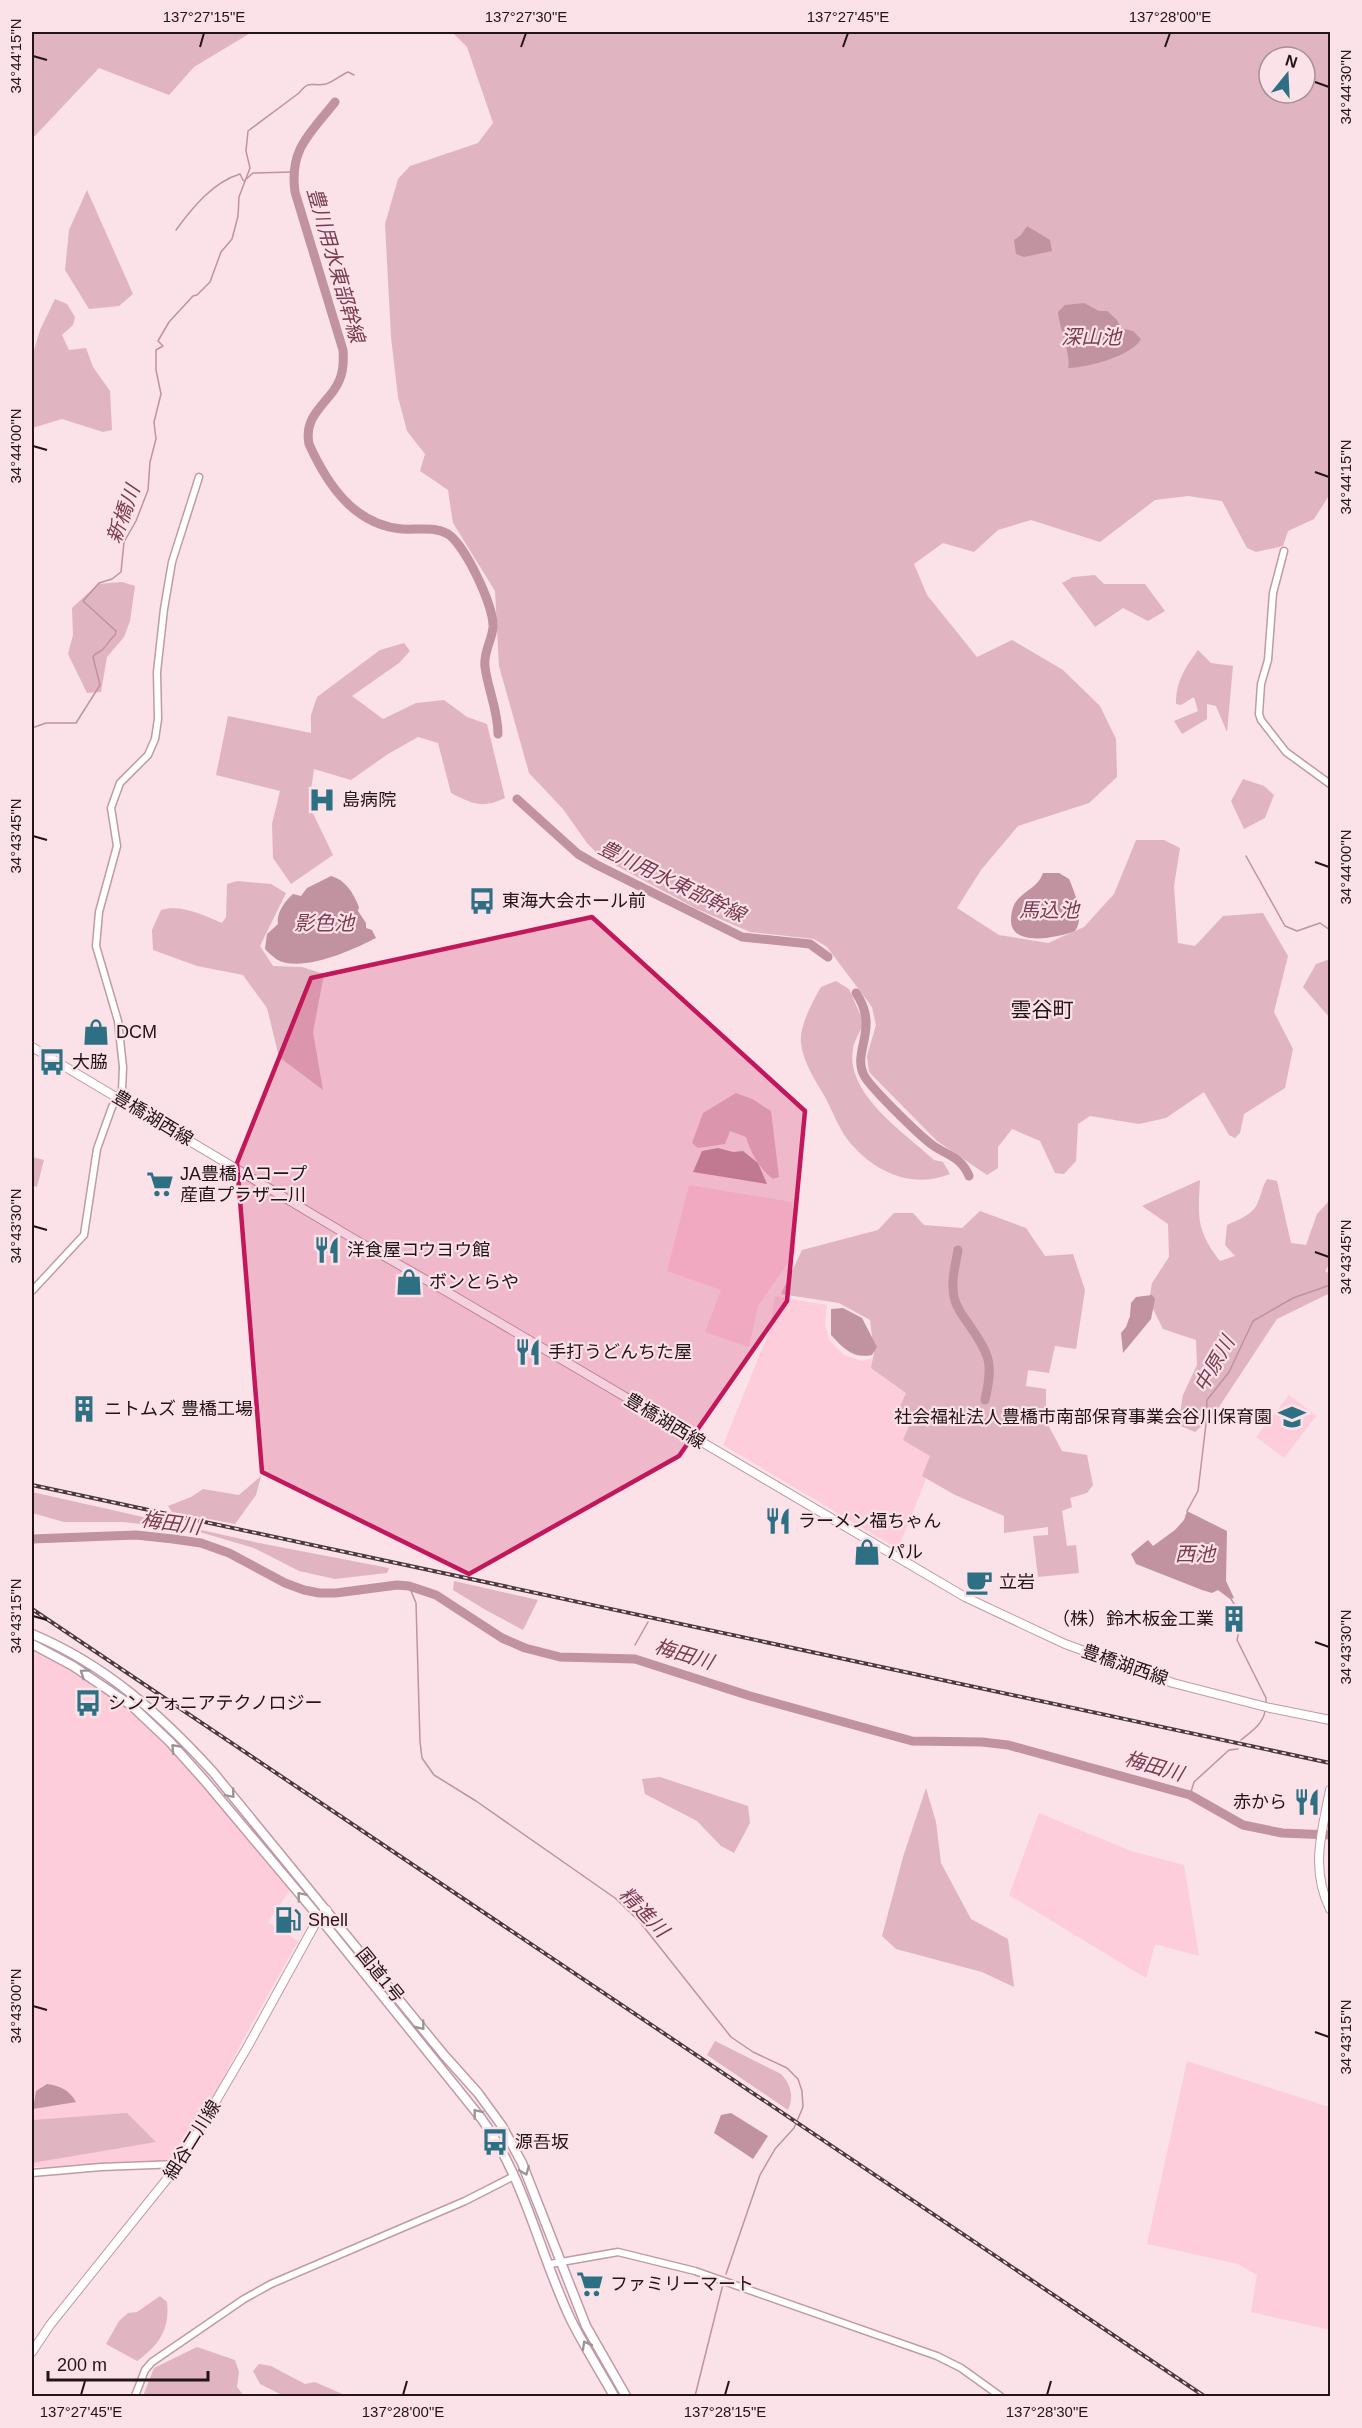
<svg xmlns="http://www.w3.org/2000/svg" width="1362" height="2428" viewBox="0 0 1362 2428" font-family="Helvetica,'Noto Sans JP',sans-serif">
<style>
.built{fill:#fdcddb}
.green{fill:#e1b4c1;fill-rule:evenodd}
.water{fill:#c192a0}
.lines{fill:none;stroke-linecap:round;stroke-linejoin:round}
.stream{stroke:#c192a0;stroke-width:1.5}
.river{stroke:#c192a0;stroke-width:9}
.minor-casing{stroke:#c09aa5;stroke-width:9}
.major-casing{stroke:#c09aa5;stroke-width:10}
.highway-casing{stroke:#c09aa5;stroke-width:11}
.minor{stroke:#fff;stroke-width:6}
.major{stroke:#fff;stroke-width:8}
.highway{stroke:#fff;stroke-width:8}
.rail-casing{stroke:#4a3a3f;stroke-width:4}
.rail{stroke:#fae2e8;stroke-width:1.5;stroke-dasharray:4.5;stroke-linecap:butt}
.oneway{stroke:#9c9597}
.marked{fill:#c2185b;fill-opacity:0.2;stroke:#c2185b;stroke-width:4.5;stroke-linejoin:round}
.ticks{fill:none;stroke:#221418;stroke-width:2}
.labels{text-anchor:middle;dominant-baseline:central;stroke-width:4.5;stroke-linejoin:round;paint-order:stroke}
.poi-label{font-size:18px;fill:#221418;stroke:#fae2e8;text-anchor:start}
.street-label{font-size:18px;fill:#221418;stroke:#fae2e8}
.water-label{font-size:20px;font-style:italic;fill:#783b51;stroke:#fae2e8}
.quarter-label{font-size:21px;fill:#221418;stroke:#fae2e8}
.neatline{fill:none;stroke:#221418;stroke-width:2}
.ticks-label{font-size:15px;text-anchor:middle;fill:#221418}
</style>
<rect width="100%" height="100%" fill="#fae2e8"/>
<path class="built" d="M689,1185l103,17 4,49 -38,55 -9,41 -44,-15 16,-42 -54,-19z
M775,1296l52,9 -2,19 4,16 15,15 18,6 19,-5 30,40 25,58 -38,95 -175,-104 46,-113z
M1289,1395l27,21 -32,42 -28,-21z
M32,1650l51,27 48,33 20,18 28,29 111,133 -22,32 30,19 -54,97 -65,126 -147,3z
M1039,1813l92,38 53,14 15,91 -44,-12 -9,34 -137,-83z
M1187,2061l139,45h4v224l-79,-18 6,-37 -19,-11 -91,-20z"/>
<path class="green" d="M32,32h220l-58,35 -25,28 -70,-27 -67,71z
M452,32h878v462l-16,25 -26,12 -5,15 -27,6 -9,-4 -25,-47 -34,-5 -33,4 -55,42 -69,-22 -33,10 -24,22 -31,-9 -29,21 13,31 50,62 35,-17 51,30 37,36 16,33 1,38 -28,26 -71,23 -37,44 -24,38 42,27 49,8 36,-16 30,-33 22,-54h28l16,8 -6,38 4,57 17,3 28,-30 40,-3 25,43 -14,56 19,37 -8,39 -41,26 -4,19 -5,5 -6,-3 -25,-43 -38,26 -27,6 -49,-8 -12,8 -2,37 -12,13 -9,-1 -15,-32 -28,-12 -14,18v21l-11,7 -50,-34 -68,-69 -2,-16 9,-31 -4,-18 -45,-60 -13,-8 -64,-7 -53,-23 -95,-51 -15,-15 -24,-34 -34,-36 -30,-107 -4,-75 -42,-68 -5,-33 -28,-19 5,-17 -18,-23 -9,-34 -7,-60 -6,-113 13,-45 12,-13 68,-23 15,-20 -26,-76zM1269,57h36v36h-36z
M87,190l46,104 -14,12 -30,3 -24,-39 4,-40z
M55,299l12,5 8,13 -2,8 -11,10 7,15 17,-2 7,19 17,24 2,39 -9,2 -41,-13 -30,9v-71l8,-27z
M1095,575l9,9h41l20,27 -17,10 -25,-13 -28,19 -33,-44 11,-6z
M122,582l13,4 -5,35 -6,16 -17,20 -6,35 -14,1 -19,-39 5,-19 -1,-27 26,-24z
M404,643l6,8 -11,12 -47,33 31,23 33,-16 28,-3 23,17 20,7 18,74c-23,11 -32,6 -54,-5l-13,-50 -20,-6 -30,17 -37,26 -37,-11 -5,36 24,50 -42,29 -18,-26 -1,-34 8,-33 -64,-16 12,-59 83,17v-18l6,-18 63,-47z
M1198,650l13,13 22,3 -6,66 -11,-26 -9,-2v15l-25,15 -8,-13 24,-10 -4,-14 -13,8 -5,-1c0,-23 9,-36 22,-54z
M1243,779l21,7 10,9 -9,23 -21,11 -13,-28z
M237,881l34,3 15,9 -26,53 13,20 29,1 22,7 -11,58 10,58 -44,-33 -12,-49 -24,-33 -46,-9 -44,-16 -1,-20 9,-20c20,-6 42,5 61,13l4,-6 1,-33z
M1330,959v59l-27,-31 13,-23z
M836,981l13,8 15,34c-3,8 -10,17 -11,26 -8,45 52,84 81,111l9,2 7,12c-37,15 -73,-1 -98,-29 -12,-13 -19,-33 -27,-48 -10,-17 -22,-35 -24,-54 -2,-17 12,-42 20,-56z
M736,1093l16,6 19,12 8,66 -6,2c-14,-11 -22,-26 -27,-42l-16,-6 -5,13 -27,4 -6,-5 11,-30z
M32,1157l12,3 -7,27 -5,-2z
M1267,1179l10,2 14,62 15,2 11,-31 13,-14v63l-5,8 5,3v19l-53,26 -64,97 -18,16 -17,-7 5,-30 14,-30 -1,-25 -33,-11 -14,-28 3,-18 17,-26 -1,-33 -26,-18 58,-26c-2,37 -4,50 20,81l15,-5 -10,-11 2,-20c11,-5 27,-11 31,-23 4,-9 4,-15 9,-23z
M980,1211l46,17 19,28 28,-2 12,36 -9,59 -21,-3 -6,27 -21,-3 -2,16 20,3v32l16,30 25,4 6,30 -6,8 -17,5 2,9 -10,4 5,35 9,-1 3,28 -41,4 -5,-41 15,-1v-8l-44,6v-17l-49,-21 -33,-19 8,-20 -27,-16 6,-14 -13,-11 10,-22 -35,-25 3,-15 -4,-33 -31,-17 -58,-9 21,-44 76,-20 16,-17h19l11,12 38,3z
M261,1476l-5,19 -21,29 -63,-12 -4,-6 23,-9 12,-8 36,6z
M32,1492l227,51 130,25 -2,5 -52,6 -36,-8 -45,-23 -61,-18 -70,-8h-59l-32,-9z
M454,1581l84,19 -15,30 -39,-21 -31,-19z
M660,1777l88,29 2,17 -16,30 -13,-7 -24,-25 -52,-27 -3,-15z
M926,1788l10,34 5,41 30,56 37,20 6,48 -32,-15 -86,-23 -14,-13 21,-79z
M715,2041l66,33c10,10 13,23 7,36l-81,-55z
M127,2113l29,29 -124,21v-43z
M160,2296l7,6c3,27 -8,43 -30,59l-31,-17 13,-23 9,-8 9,-1z
M197,2347l38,13 4,12 -2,15 7,9h-101l11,-28z
M259,2364l12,2 34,18 10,-2 32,14h-63l-24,-12 -7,-13z"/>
<path class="water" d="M1027,226l23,14 2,11 -28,6 -8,-3 -2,-14 7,-5z
M1084,303l15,8h8l10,9 4,8 12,3 8,8c-9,17 -55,29 -73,29 4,-11 -9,-41 -10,-56l7,-7z
M1043,873h16l10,6c6,14 16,39 6,52 -15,6 -63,17 -64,-10 0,-6 1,-13 4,-18 8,-12 23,-15 28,-30z
M331,876c15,4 22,17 28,31l-1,4 8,12v5l6,2 4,8c-23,12 -76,36 -100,21 -4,-3 -8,-7 -11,-10l2,-15 11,-10c-2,-11 7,-23 15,-30l8,2 6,-8z
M718,1148l15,4 10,-1 15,12 9,21 -74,-12 9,-21z
M1152,1295l3,4 -4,20 -28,34 -2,-20 5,-6 4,-11 1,-13 5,-6z
M843,1308l19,10 15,29 -5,8c-19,4 -29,-7 -41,-20v-26z
M1187,1511l40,20 -1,50 8,17 -4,1 -12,-9 -6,3 -10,-3 -66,-26 -5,-10 17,-14 5,6 22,-16 9,-10z
M47,2084c14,2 22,6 29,18l-43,7 3,-18z
M731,2113l37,23 -15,23 -39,-26 7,-18z"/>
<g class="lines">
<path class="stream" d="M244,181l9,-8 40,-1
M176,230c16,-22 37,-48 64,-56l3,6
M32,728l14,-5h30l24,-38 -7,-28c3,-5 6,-4 10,-8 5,-5 7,-10 12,-14l1,-4 -33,-30 16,-18 13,-4 9,-7 3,-30 12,-21 12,-31 2,-28 6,-23 -2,-17 7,-28 -5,-24v-20l7,-4 -5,-5 11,-19 24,-26 4,-1 13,-13 11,-30 11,-13 6,-23 1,-19 11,-29 -4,-17 2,-20 51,-38c11,-14 13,-6 27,-9 7,-2 15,-9 22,-12l6,3
M1246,856l39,70 12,5 23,-8 10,7
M1187,1511l11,-20 8,-67 1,-24 22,-28 24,-51 40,-23 37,-13
M409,1586l7,17 4,139 2,16 12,17 42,26 139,97 24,23 92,116 22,15 34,16 11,11 4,12 1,16 -9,21 -19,21 -15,26 -34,99
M1231,1599c12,18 11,21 6,41l29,58v6
M635,1645l13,-23
M1241,1740c10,-8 22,-16 24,-29
M1190,1795l4,-13 35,-32 9,-1
M695,2396l28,-112"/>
<path class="river" d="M335,102c-25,32 -46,47 -40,90l48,158c1,15 0,27 -9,40 -13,18 -30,29 -25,54 18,40 45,81 93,85 15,1 32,-3 46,5 17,11 46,72 45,93 -1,14 -10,25 -8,40 3,23 13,43 13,67
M517,799l61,55 19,11 145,72 68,7 18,13
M856,993c25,37 -6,59 9,84 8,13 53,57 66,67 16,12 30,12 38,32
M958,1250c-3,17 -8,34 -3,51 3,9 9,17 15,25 21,31 23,38 15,74
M32,1539l104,-4 37,4 28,4 28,10 56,30 19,7 15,3h17l61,-8 12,1 27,9 66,43 23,10 35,9 75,2 115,37 162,45 70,1 26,3 182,50 53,30 39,8 48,2"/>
<defs>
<path id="minor" d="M1284,551l-11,42 -5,67 -7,24 -2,30 2,6 25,32 44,32
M32,1291l52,-56 13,-86 15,-42 10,-16 1,-24 -5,-46 -22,-75 3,-34 18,-66 -6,-38 9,-25 28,-28 7,-16 3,-20 -1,-47 7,-63 8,-47 27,-85
M32,2173l69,-6 78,-3
M550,2264l68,-12 77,19 242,85 24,12 39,28
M135,2396l10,-26 7,-8 92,-63 27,-15 194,-83 49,-25"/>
<path id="major" d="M32,1047l322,192 95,54 516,304 100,47 108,39 97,25 60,12
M1330,1790c-8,41 -20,79 0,119
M32,2352l18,-27 129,-161 69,-118 71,-129 8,-7"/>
<path id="highway" d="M32,1634c74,31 128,80 181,138l231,283 34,38 24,33 20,37 64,163 40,70
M32,1644l41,22 59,40 38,36 34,38 115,137 162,201c44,60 58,135 90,202 13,26 29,51 43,76"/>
</defs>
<use href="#minor" class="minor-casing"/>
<use href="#major" class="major-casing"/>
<use href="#highway" class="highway-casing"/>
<use href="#minor" class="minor"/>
<use href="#major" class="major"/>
<use href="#highway" class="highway"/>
<defs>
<path id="rail" d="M32,1485l1298,278
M32,1609l1172,787"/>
</defs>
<use href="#rail" class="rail-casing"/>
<use href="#rail" class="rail"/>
</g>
<defs><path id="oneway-chevron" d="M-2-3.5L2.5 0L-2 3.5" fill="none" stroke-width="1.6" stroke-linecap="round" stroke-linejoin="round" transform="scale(1.5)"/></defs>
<g class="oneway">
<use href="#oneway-chevron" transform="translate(84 1673) rotate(-146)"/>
<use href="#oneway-chevron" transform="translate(175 1748) rotate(-133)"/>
<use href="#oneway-chevron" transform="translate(231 1794) rotate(50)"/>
<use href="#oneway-chevron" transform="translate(301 1896) rotate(-130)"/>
<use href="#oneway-chevron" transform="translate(421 2026) rotate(51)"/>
<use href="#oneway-chevron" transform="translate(477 2113) rotate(-128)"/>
<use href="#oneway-chevron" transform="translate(525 2171) rotate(68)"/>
<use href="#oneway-chevron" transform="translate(586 2345) rotate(-119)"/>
</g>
<path class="marked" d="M592,917l213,194 -18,190 -108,155 -210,118 -207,-102 -25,-309 74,-185z"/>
<path class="ticks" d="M200,47l4,-14M521,47l5,-14M843,47l5,-14M1165,47l5,-14M33,56l14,4M1315,82l14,5M33,446l14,4M1315,472l14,5M33,836l14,4M1315,862l14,5M33,1226l14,4M1315,1252l14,5M33,1616l14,4M1315,1642l14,5M33,2006l14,4M1315,2032l14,5M81,2395l4,-14M403,2395l4,-14M725,2395l4,-14M1047,2395l4,-14"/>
<defs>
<symbol id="hospital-bare" viewBox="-9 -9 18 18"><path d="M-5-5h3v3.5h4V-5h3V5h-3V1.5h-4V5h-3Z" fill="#2e7083" stroke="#fae2e8" stroke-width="2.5" paint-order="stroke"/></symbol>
<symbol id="bus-bare" viewBox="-9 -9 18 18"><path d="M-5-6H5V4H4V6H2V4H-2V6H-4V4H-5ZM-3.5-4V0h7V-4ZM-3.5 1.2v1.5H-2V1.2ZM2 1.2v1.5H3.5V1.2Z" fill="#2e7083" stroke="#fae2e8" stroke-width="2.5" paint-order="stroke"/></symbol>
<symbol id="shop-bare" viewBox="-9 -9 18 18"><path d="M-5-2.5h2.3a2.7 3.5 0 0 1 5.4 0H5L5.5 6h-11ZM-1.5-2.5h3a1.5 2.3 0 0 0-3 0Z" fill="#2e7083" stroke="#fae2e8" stroke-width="2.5" paint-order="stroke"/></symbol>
<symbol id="supermarket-bare" viewBox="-9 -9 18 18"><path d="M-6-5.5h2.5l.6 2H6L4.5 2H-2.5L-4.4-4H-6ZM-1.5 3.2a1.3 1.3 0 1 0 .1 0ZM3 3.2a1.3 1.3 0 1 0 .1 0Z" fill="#2e7083" stroke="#fae2e8" stroke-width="2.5" paint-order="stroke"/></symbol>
<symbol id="restaurant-bare" viewBox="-9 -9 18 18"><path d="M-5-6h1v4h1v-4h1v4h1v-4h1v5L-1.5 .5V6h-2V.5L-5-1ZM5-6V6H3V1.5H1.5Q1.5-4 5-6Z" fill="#2e7083" stroke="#fae2e8" stroke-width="2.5" paint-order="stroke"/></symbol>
<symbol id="building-bare" viewBox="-9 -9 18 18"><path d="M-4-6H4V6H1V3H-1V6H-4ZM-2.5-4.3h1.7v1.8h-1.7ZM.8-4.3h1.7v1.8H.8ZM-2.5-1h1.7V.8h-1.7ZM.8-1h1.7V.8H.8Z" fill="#2e7083" stroke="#fae2e8" stroke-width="2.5" paint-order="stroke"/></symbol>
<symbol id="school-bare" viewBox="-9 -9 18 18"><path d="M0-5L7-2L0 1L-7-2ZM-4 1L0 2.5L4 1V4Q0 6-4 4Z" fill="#2e7083" stroke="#fae2e8" stroke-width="2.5" paint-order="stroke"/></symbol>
<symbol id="cafe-bare" viewBox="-9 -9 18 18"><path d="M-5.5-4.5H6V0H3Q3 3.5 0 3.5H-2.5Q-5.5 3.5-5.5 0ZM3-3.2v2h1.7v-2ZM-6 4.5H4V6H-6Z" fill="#2e7083" stroke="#fae2e8" stroke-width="2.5" paint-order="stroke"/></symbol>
<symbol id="fuel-bare" viewBox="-9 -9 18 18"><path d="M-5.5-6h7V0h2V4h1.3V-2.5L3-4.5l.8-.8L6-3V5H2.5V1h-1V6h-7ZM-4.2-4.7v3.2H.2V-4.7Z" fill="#2e7083" stroke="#fae2e8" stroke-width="2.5" paint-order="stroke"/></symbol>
</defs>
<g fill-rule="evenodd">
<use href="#hospital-bare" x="303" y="781" width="38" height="38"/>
<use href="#bus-bare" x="463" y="882" width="38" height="38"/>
<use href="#shop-bare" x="77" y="1013" width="38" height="38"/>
<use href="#bus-bare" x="33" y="1043" width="38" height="38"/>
<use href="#supermarket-bare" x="141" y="1165" width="38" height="38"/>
<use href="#restaurant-bare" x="308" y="1231" width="38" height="38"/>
<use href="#shop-bare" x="390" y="1263" width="38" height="38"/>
<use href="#restaurant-bare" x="509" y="1333" width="38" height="38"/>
<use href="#building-bare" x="65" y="1390" width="38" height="38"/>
<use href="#school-bare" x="1273" y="1398" width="38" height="38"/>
<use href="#restaurant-bare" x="759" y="1502" width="38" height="38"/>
<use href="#shop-bare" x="848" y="1533" width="38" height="38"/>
<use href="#cafe-bare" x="960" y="1563" width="38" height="38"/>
<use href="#building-bare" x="1215" y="1600" width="38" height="38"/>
<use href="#bus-bare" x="69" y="1684" width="38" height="38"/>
<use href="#restaurant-bare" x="1288" y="1783" width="38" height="38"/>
<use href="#fuel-bare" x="269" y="1901" width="38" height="38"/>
<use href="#bus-bare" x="476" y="2123" width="38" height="38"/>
<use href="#supermarket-bare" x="571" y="2265" width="38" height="38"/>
</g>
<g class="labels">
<g class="poi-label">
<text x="342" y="800">島病院</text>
<text x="502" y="901">東海大会ホール前</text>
<text x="116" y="1032">DCM</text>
<text x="72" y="1062">大脇</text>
<text x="180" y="1174">JA豊橋 Aコープ<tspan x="180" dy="21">産直プラザ二川</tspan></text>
<text x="347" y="1250">洋食屋コウヨウ館</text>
<text x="429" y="1282">ボンとらや</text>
<text x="548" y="1352">手打うどんちた屋</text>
<text x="104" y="1409">ニトムズ 豊橋工場</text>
<text x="1272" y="1417" text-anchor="end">社会福祉法人豊橋市南部保育事業会谷川保育園</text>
<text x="798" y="1521">ラーメン福ちゃん</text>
<text x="887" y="1552">パル</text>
<text x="999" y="1582">立岩</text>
<text x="1214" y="1619" text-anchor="end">（株）鈴木板金工業</text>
<text x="108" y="1703">シンフォニアテクノロジー</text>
<text x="1287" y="1802" text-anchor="end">赤から</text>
<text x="308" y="1920">Shell</text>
<text x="515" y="2142">源吾坂</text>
<text x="610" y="2284">ファミリーマート</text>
</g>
<g class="street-label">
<text transform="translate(153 1118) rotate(31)">豊橋湖西線</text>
<text transform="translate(665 1421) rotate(31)">豊橋湖西線</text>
<text transform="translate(1125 1665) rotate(19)">豊橋湖西線</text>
<text transform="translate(380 1975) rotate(51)">国道1号</text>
<text transform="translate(192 2140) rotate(-58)">細谷二川線</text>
</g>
<g class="water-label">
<text transform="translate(336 265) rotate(74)">豊川用水東部幹線</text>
<text x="1091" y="337">深山池</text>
<text transform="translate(123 514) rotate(-70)">新橋川</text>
<text transform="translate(672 881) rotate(26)">豊川用水東部幹線</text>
<text x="1049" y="910">馬込池</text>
<text x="324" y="923">影色池</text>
<text transform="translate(1214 1364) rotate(-60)">中原川</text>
<text transform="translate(171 1523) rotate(8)">梅田川</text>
<text x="1195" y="1554">西池</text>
<text transform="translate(684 1654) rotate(17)">梅田川</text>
<text transform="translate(1154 1766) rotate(16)">梅田川</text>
<text transform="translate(644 1912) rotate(46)">精進川</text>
</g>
<g class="quarter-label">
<text x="1042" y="1009">雲谷町</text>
</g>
</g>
<rect width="1362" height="2428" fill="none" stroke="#fae2e8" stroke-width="66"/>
<g transform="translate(1287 75) rotate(18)"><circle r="28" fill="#fae2e8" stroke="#a49095" stroke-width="1.5"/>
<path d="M0-4.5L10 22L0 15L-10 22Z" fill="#2e7083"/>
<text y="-9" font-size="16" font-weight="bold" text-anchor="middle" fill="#221418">N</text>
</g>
<path d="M48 2371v9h160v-9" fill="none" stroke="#221418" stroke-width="3"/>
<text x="57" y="2371" font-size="18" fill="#221418" stroke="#fae2e8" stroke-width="4.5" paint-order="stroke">200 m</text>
<rect x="33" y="33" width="1296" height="2362" class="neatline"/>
<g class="ticks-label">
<text x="204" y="22">137°27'15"E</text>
<text x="526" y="22">137°27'30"E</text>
<text x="848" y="22">137°27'45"E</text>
<text x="1170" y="22">137°28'00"E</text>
<text transform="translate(16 56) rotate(-90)" y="5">34°44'15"N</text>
<text transform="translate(1346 87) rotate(-90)" y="5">34°44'30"N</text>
<text transform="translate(16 446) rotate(-90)" y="5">34°44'00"N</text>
<text transform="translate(1346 477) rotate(-90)" y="5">34°44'15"N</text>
<text transform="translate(16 836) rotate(-90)" y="5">34°43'45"N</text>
<text transform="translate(1346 867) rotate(-90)" y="5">34°44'00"N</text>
<text transform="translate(16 1226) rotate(-90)" y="5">34°43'30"N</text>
<text transform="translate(1346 1257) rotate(-90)" y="5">34°43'45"N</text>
<text transform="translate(16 1616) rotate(-90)" y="5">34°43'15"N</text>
<text transform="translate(1346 1647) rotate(-90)" y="5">34°43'30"N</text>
<text transform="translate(16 2006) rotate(-90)" y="5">34°43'00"N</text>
<text transform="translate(1346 2037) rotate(-90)" y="5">34°43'15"N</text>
<text x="81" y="2417">137°27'45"E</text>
<text x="403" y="2417">137°28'00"E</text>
<text x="725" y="2417">137°28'15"E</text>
<text x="1047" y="2417">137°28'30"E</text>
</g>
</svg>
